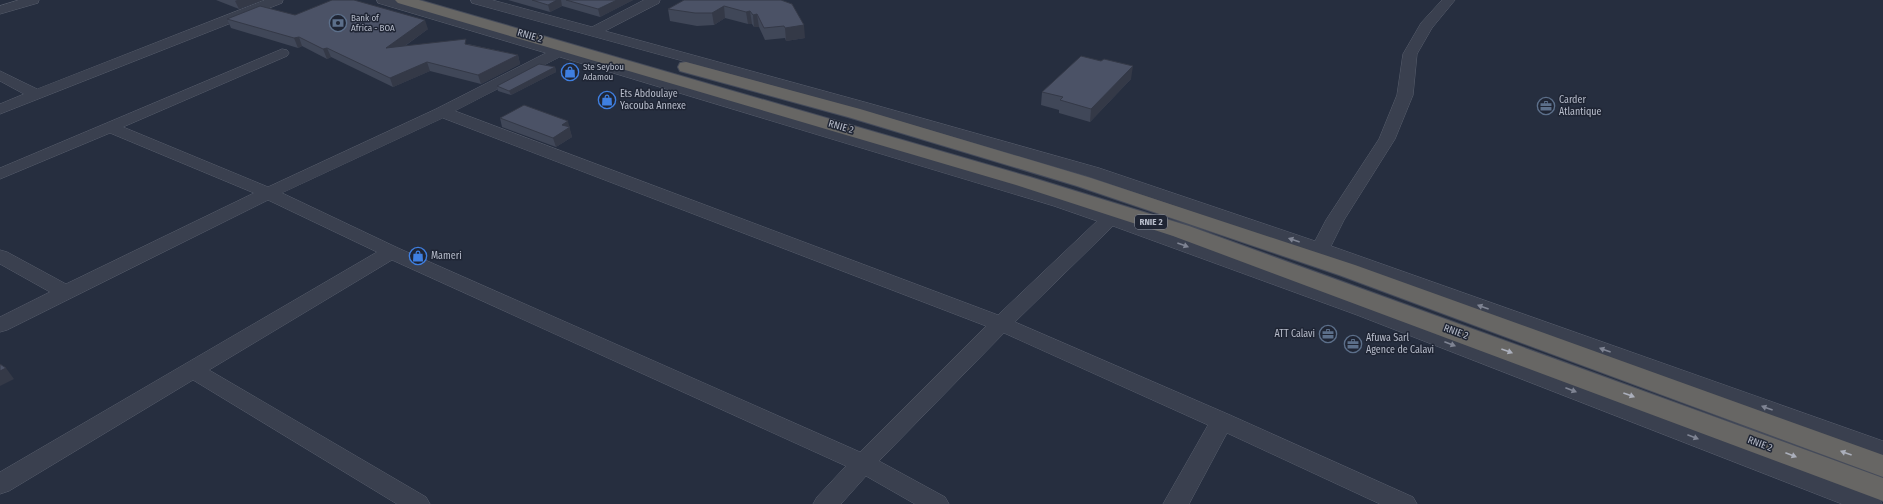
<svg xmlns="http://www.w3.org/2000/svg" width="1883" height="504" viewBox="0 0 1883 504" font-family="'Fira Sans Condensed',sans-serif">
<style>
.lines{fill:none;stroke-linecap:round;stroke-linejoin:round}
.minor-casing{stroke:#585e6d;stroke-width:1}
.trunk-casing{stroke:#454b5a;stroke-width:2}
.minor{fill:#3a404f;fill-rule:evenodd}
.trunk{fill:#676664;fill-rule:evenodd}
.wall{fill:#404758}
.shaded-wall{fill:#343947}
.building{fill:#4b5266;stroke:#343947}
.oneway{fill:#7f8493}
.oneway2{fill:#abafbb}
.labels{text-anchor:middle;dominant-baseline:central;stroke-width:3;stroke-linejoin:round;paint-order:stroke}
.far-poi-label{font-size:9px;fill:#b7bcca;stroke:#1f2534;text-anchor:start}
.shield{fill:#1f2534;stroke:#898f9d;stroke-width:1}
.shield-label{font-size:9px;font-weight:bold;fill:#b7bcca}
.street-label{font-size:10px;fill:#b7bcca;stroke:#1f2534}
.poi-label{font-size:10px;fill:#b7bcca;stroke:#1f2534;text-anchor:start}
</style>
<rect width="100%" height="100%" fill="#262e3f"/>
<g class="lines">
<defs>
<path id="minor" d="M19,0h20l-1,3 -38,11v-8z
M265,0h18l-1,3 -282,111v-10l24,-10 -24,-13v-10l37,18z
M377,0h20l669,198 306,108 506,191 4,7h-40l-485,-189 -244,-89 -98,96 215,93 183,82 4,7h-37l-153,-71 -38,71h-26l45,-79 -204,-92 -125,128 66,36 4,7h-34l-49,-28 -25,28h-28l4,-7 29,-31 -454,-206 -183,110 217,127 4,7h-33l-204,-124 -184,111 -9,3v-22l377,-220 -109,-52 -261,130 -7,2v-15l50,-25 -50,-28v-14l7,2 59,32 188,-91 -144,-60 -110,46v-11l282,-119 5,1 2,3 -2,3 -164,71 145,60 168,-78 110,-56 -168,-50zM560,57l494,149 43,15 -99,94 -543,-204zM443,118l543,208 -126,126 -462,-204 -116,-55z
M471,0h21l100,27 52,-27h16l-1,3 -54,28 263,72 231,65 216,73 11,-21 53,-81 18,-44 6,-41 18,-31 21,-23h13l-23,28 -15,26 -4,41 -18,44 -51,81 -13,26 552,195v18l-570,-206 -226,-77 -229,-67 -386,-106z"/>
<path id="trunk" d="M395,0h24l611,177 159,49 694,252v23l-710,-265 -157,-51 -618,-182z
M686,62l174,47 231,69 264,87 528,190v22l-544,-202 -262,-89 -229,-69 -168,-46 -2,-4 2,-4z"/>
</defs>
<use href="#minor" class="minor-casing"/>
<use href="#trunk" class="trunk-casing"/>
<use href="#minor" class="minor"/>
<use href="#trunk" class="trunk"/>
</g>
<path class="wall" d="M216,0h47l-24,9z
M508,0h125l-33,17 -38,-11 -12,6z
M781,0l24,38 -19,3 -1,-3 -20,2 -6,-13h-5l-2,-3h-4l-23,-6 -11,7 -17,1 -27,-5 -2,-12z
M295,15l133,14 -23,17 63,-2 50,11 2,9 -39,20 -51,-13 -37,16 -62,-30 -4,2 -25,-13 -4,2 -67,-20 -4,-9z
M555,67l1,5 -45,23 -13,-4 -1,-5z
M1131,79l-41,43 -31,-9v-3l-18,-5 1,-13z
M500,118l69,9 3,10 -16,10 -54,-20z"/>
<path class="shaded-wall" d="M237,0h26l-24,9 -4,-8z
M557,0h4l1,6 -12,6 -2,-7z
M617,0h16l-33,17 -2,-8z
M724,6l1,12 -11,7 -2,-12z
M750,11l2,13h-4l-2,-12z
M757,14l2,13h-5l-1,-12z
M425,20l3,9 -39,28 -3,-9z
M804,25l1,13 -19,3 -1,-13z
M299,37l3,9 -4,2 -4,-10z
M327,48l4,9 -4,2 -4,-10z
M518,55l2,9 -39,20 -3,-9z
M427,62l3,9 -37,16 -3,-9z
M1133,66l-2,13 -41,43 1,-13z
M555,67l1,5 -45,23 -2,-4z
M568,121l4,16 -16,10 -3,-9 9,-13z
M6,368l8,11 -14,7v-15z"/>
<path class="building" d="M332,0h22l71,20 -39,28 80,-9 -1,5 53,11 -40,20 -51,-13 -37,16 -63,-30 -4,1 -24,-12 -5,1 -67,-19 33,-13 35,9z
M532,0h25l-9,5z
M566,0h51l-19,9z
M684,0h97l11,4 12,21 -19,3 -1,-2 -20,2 -7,-14 -4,1 -3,-4 -4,1 -22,-6 -12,7h-17l-27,-4z
M1081,56l20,5 3,-2 29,7 -42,43 -31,-9 3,-3 -21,-5z
M539,64l16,3 -46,24 -12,-5z
M524,105l44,16 -6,4 8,2 -17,11 -53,-20z
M0,364l6,4 -6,3z"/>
<defs><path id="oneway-solid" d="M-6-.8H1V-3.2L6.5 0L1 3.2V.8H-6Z"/></defs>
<g class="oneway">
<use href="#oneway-solid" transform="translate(1294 240) rotate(-161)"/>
<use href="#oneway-solid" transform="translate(1183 245) rotate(20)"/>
<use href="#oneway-solid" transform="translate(1483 307) rotate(-160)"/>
<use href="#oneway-solid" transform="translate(1450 344) rotate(21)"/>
<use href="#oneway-solid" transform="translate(1605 350) rotate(-160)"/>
<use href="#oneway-solid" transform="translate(1571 390) rotate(21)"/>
<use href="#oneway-solid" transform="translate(1767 408) rotate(-160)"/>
<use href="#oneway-solid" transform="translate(1693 437) rotate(21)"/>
</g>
<g class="oneway2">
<use href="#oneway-solid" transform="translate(1507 351) rotate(20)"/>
<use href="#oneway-solid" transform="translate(1629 395) rotate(20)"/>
<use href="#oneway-solid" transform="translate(1846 453) rotate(-160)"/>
<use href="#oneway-solid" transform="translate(1791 455) rotate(21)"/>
</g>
<defs>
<symbol id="bank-ring" viewBox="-11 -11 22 22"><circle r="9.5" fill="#1f2534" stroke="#5c6f8a" stroke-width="1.5"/><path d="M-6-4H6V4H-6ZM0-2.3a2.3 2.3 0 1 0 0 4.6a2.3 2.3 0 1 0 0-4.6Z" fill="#5c6f8a"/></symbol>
<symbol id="shop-ring" viewBox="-11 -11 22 22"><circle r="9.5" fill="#1f2534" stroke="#3f7fe0" stroke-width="1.5"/><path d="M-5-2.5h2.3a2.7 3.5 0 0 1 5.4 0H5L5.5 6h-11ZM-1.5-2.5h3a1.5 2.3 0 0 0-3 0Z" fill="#3f7fe0"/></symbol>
<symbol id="office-ring" viewBox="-11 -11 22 22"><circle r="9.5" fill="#1f2534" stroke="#5c6f8a" stroke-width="1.5"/><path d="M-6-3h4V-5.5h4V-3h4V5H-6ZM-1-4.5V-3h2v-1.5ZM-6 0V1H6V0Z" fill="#5c6f8a"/></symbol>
</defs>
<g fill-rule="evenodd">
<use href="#bank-ring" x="328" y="13" width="20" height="20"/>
<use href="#shop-ring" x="560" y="62" width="20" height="20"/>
<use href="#shop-ring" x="597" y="90" width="20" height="20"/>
<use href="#office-ring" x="1536" y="96" width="20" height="20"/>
<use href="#shop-ring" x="408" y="246" width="20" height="20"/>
<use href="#office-ring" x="1318" y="324" width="20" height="20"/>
<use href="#office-ring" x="1343" y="334" width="20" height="20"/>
</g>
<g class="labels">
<g class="far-poi-label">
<text x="351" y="18">Bank of<tspan x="351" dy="10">Africa - BOA</tspan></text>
<text x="583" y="67">Ste Seybou<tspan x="583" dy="10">Adamou</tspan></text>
</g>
<rect class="shield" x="1135" y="215" width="32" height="14" rx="3"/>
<g class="shield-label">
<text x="1151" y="222">RNIE 2</text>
</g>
<g class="street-label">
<text transform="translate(530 36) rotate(16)">RNIE 2</text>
<text transform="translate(841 127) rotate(16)">RNIE 2</text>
<text transform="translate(1456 332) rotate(20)">RNIE 2</text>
<text transform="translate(1760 444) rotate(21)">RNIE 2</text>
</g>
<g class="poi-label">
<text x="620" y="94">Ets Abdoulaye<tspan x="620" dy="12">Yacouba Annexe</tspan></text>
<text x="1559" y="100">Carder<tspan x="1559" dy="12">Atlantique</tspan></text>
<text x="431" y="256">Mameri</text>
<text x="1315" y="334" text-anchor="end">ATT Calavi</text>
<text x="1366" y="338">Afuwa Sarl<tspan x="1366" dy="12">Agence de Calavi</tspan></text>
</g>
</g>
</svg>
